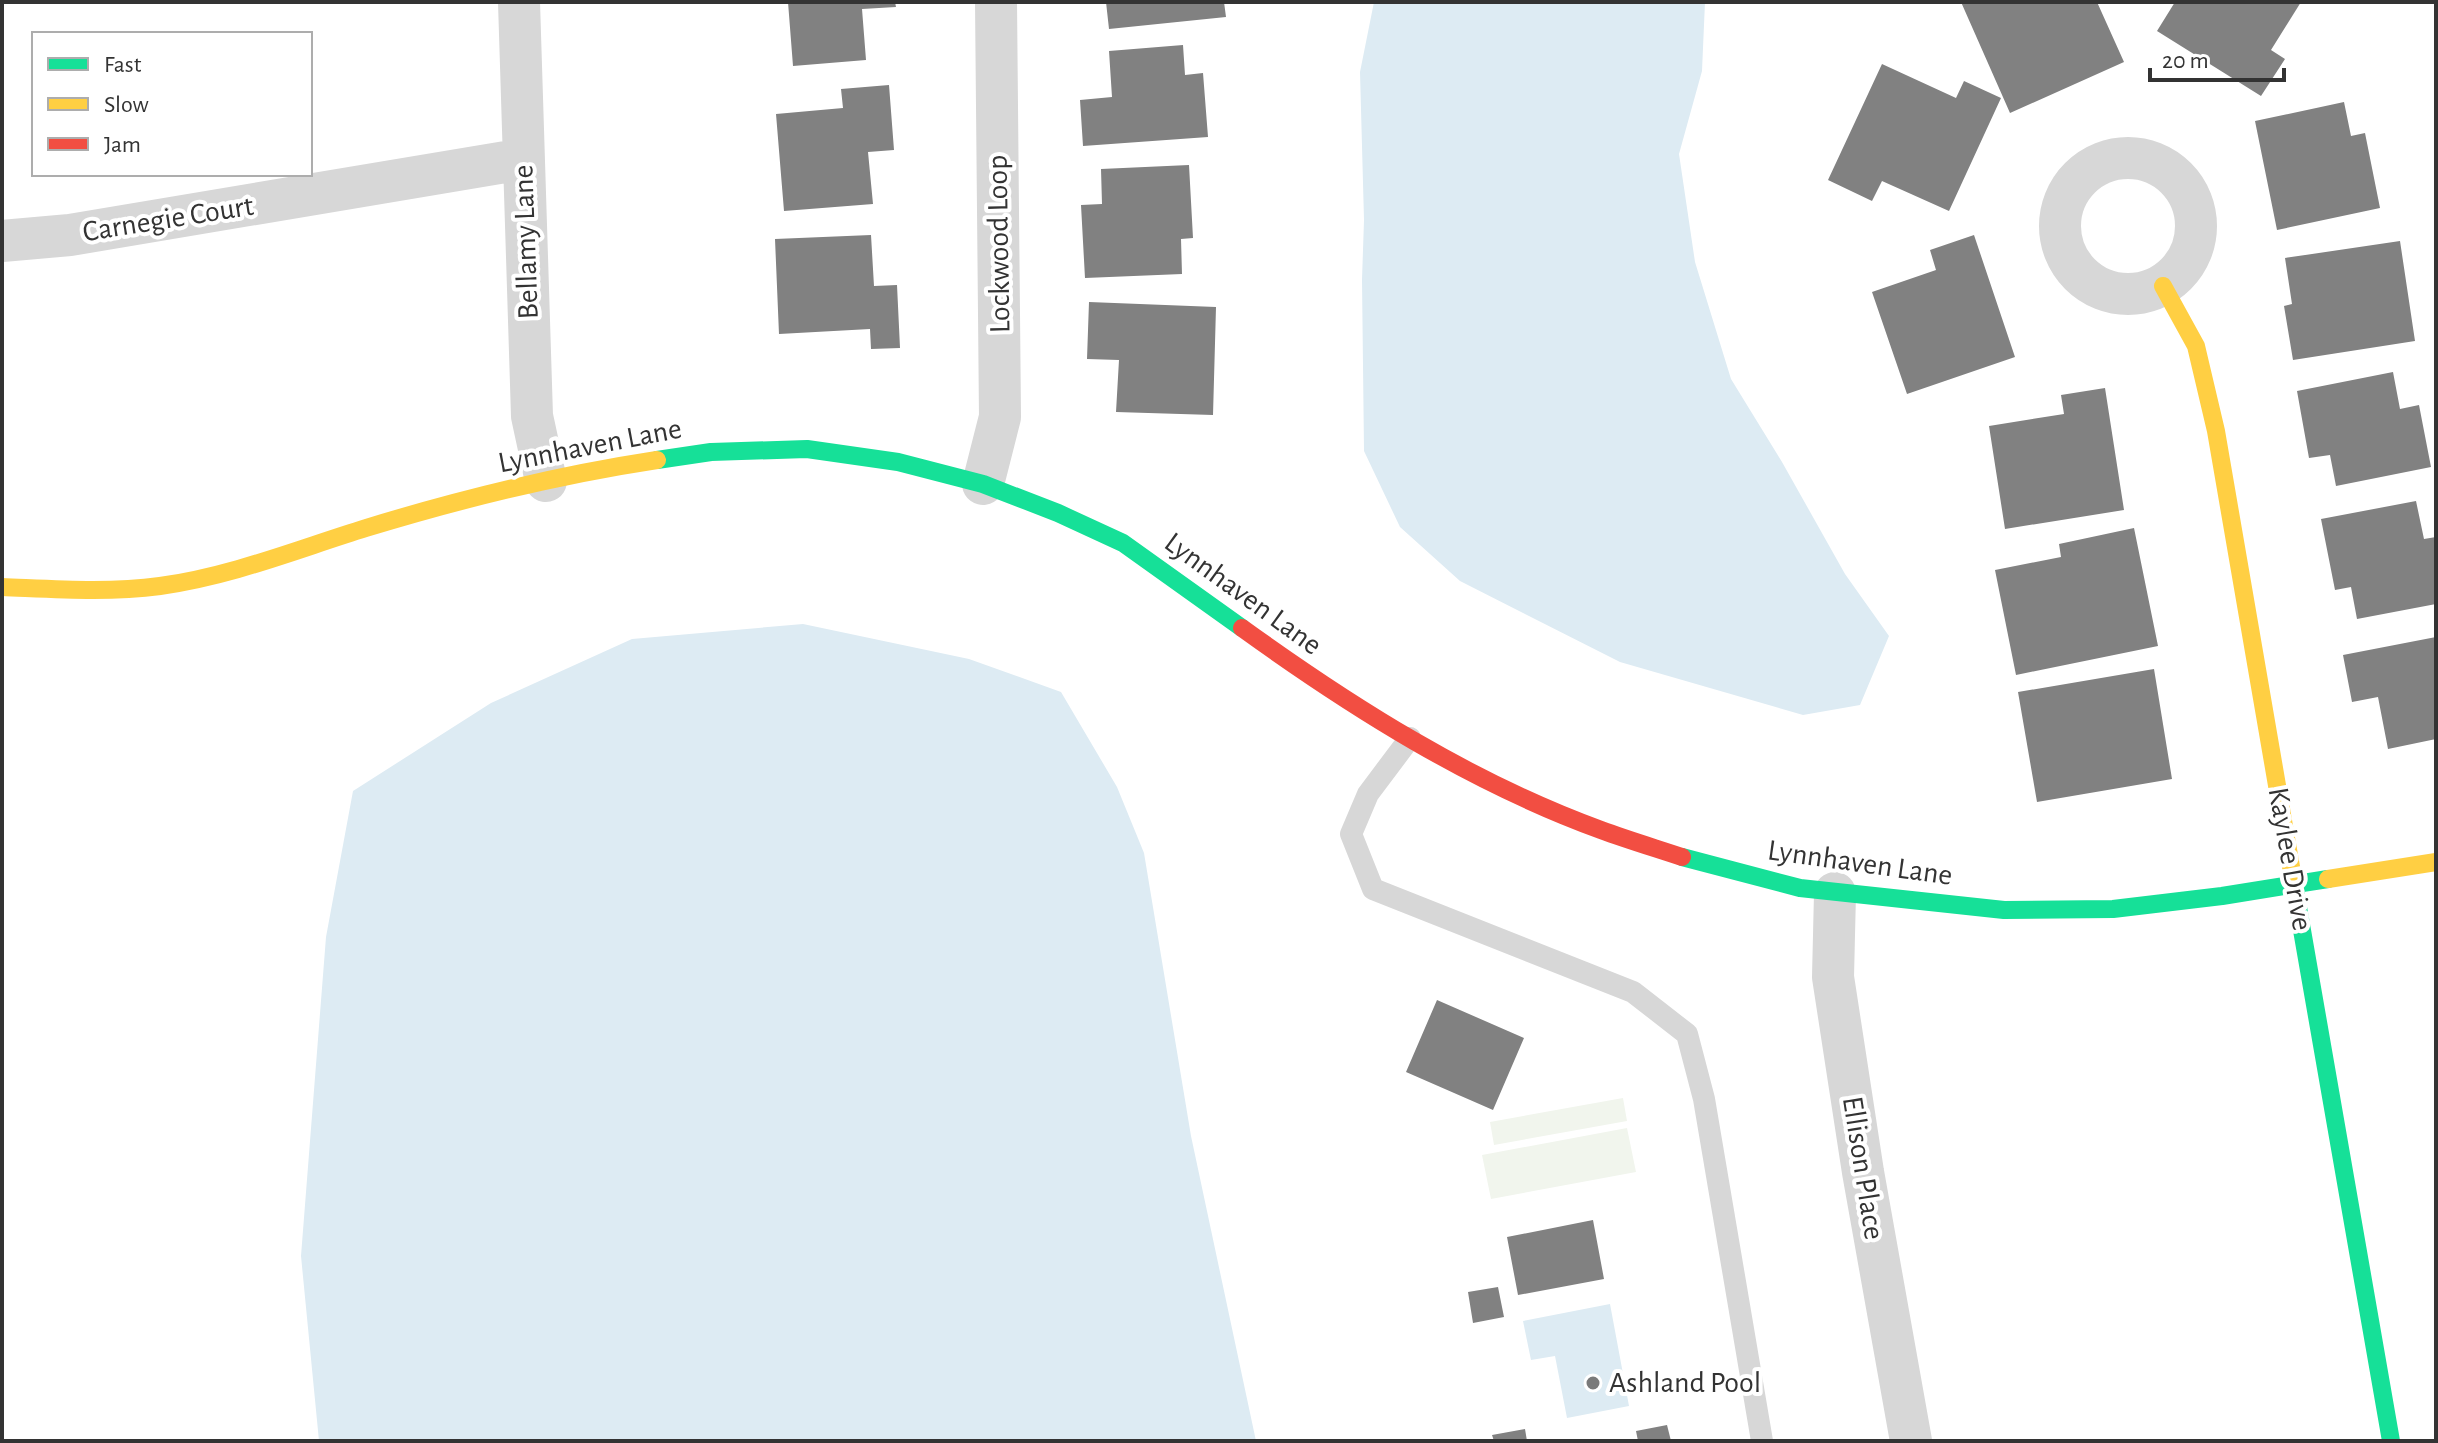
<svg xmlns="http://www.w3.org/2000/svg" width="2438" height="1443" viewBox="0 0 2438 1443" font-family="'Alegreya Sans',sans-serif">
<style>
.green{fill:#f1f5ed}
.water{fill:#ddebf3}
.building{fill:#818181}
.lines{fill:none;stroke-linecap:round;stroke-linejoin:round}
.lane{stroke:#d7d7d7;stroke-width:22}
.street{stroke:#d7d7d7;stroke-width:42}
.fast{stroke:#16e098;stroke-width:18}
.slow{stroke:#ffcf43;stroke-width:18}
.jam{stroke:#f24e42;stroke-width:18}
.poi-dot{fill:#7a7a7a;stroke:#fff;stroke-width:3}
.labels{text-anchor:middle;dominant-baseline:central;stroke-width:8;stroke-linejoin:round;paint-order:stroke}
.street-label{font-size:30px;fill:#333;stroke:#fff}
.poi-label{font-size:30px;fill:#333;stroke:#fff;text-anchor:start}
</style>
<rect width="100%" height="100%" fill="#fff"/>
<path class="green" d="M1623,1098l4,23 -133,24 -4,-23z
M1627,1128l9,44 -145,27 -9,-44z"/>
<path class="water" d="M1374,2h331l-3,69 -23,83 16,108 36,117 51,83 63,112 44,62 -29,69 -57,10 -183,-53 -160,-81 -60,-54 -36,-76 -2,-171 2,-60 -4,-148z
M803,624l166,35 92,33 56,95 27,66 47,283 65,305h-937l-18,-185 25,-319 27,-146 138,-88 141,-64z
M1610,1304l19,102 -62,12 -12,-62 -24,4 -8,-39z"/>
<path class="building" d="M788,2h107l1,5 -34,2 4,51 -73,6z
M1106,2h118l2,15 -117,12z
M1961,2h136l27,60 -114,51z
M2175,2h126l-30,48 14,9 -24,37 -104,-65z
M1183,45l2,30 18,-2 5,64 -125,9 -3,-46 32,-3 -3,-46z
M1882,64l74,34 8,-17 37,17 -52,113 -67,-30 -10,20 -44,-21z
M889,85l5,65 -26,2 5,52 -89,7 -8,-97 67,-6 -2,-19z
M2344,102l7,34 14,-3 15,75 -103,22 -22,-109z
M1189,165l4,73 -12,1 1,35 -97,4 -4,-73 21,-1 -1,-35z
M871,235l3,51 23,-1 3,63 -29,1 -1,-20 -91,5 -4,-95z
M1974,235l41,122 -108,37 -35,-102 64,-22 -6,-20z
M2400,241l15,100 -122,19 -9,-54 8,-2 -7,-46z
M1089,302l127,5 -3,108 -97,-3 3,-52 -32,-1z
M2393,372l7,37 19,-4 12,62 -95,19 -6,-31 -21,3 -12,-67z
M2105,388l19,122 -119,19 -16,-103 75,-12 -3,-19z
M2416,501l8,38 12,-2v67l-79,15 -6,-32 -16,3 -14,-71z
M2134,528l24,118 -142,29 -21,-105 66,-13 -2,-13z
M2436,637v102l-48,10 -10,-52 -26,5 -9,-47z
M2154,669l18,110 -135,23 -19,-110z
M1437,1000l87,38 -31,72 -87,-38z
M1593,1220l11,59 -86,16 -11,-58z
M1498,1287l6,30 -31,6 -5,-31z
M1667,1425l4,16h-33l-2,-10z
M1525,1429l2,12h-33l-2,-6z"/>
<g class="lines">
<path class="lane" d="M1410,738l-42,56 -17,40 22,55 260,103 54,42 17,65 58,342"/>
<path class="street" d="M519,2l13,414 14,65
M2060 226a68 68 0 1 1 136 0a68 68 0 1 1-136 0Z
M2,241l68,-6 453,-76
M983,484l17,-67 -4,-415
M1835,893l-2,84 30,195 48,269"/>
<path class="fast" d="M657,460l54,-8 96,-3 91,13 85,22 75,29 65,30 119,85
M1682,857l118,31 204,22 109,-1 109,-13 106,-17
M2295,890l96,551"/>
<path class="slow" d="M2163,286l33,60 20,85 79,459
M2,587c52,2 106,6 158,-1 72,-10 138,-37 206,-58 95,-29 192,-53 291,-68
M2328,879l108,-17"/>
<path class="jam" d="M1242,628c111,80 230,155 359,202 27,10 54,18 81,27"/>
</g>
<circle class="poi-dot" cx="1593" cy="1383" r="8"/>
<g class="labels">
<g class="street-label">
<text transform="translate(168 219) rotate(-9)">Carnegie Court</text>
<text transform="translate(526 242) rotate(-92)">Bellamy Lane</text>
<text transform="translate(999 244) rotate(-91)">Lockwood Loop</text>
<text transform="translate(590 446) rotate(-11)">Lynnhaven Lane</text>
<text transform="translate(1243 594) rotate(36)">Lynnhaven Lane</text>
<text transform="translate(2290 859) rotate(80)">Kaylee Drive</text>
<text transform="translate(1860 863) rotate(8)">Lynnhaven Lane</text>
<text transform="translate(1863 1168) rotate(81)">Ellison Place</text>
</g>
<g class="poi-label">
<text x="1609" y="1383">Ashland Pool</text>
</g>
</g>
<rect width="2438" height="1443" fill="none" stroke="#333333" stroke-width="8"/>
<rect x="32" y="32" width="280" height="144" fill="#ffffff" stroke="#adadad" stroke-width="2"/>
<rect x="48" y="58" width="40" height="12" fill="#16e098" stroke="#adadad" stroke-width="2"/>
<text x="104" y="72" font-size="24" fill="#333333">Fast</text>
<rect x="48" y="98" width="40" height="12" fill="#ffcf43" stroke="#adadad" stroke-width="2"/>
<text x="104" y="112" font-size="24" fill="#333333">Slow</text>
<rect x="48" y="138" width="40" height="12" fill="#f24e42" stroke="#adadad" stroke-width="2"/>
<text x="104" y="152" font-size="24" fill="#333333">Jam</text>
<path d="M2150 68v12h134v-12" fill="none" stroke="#333333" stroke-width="4"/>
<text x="2162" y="68" font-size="24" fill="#333333" stroke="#ffffff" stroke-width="6" paint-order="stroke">20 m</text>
</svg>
